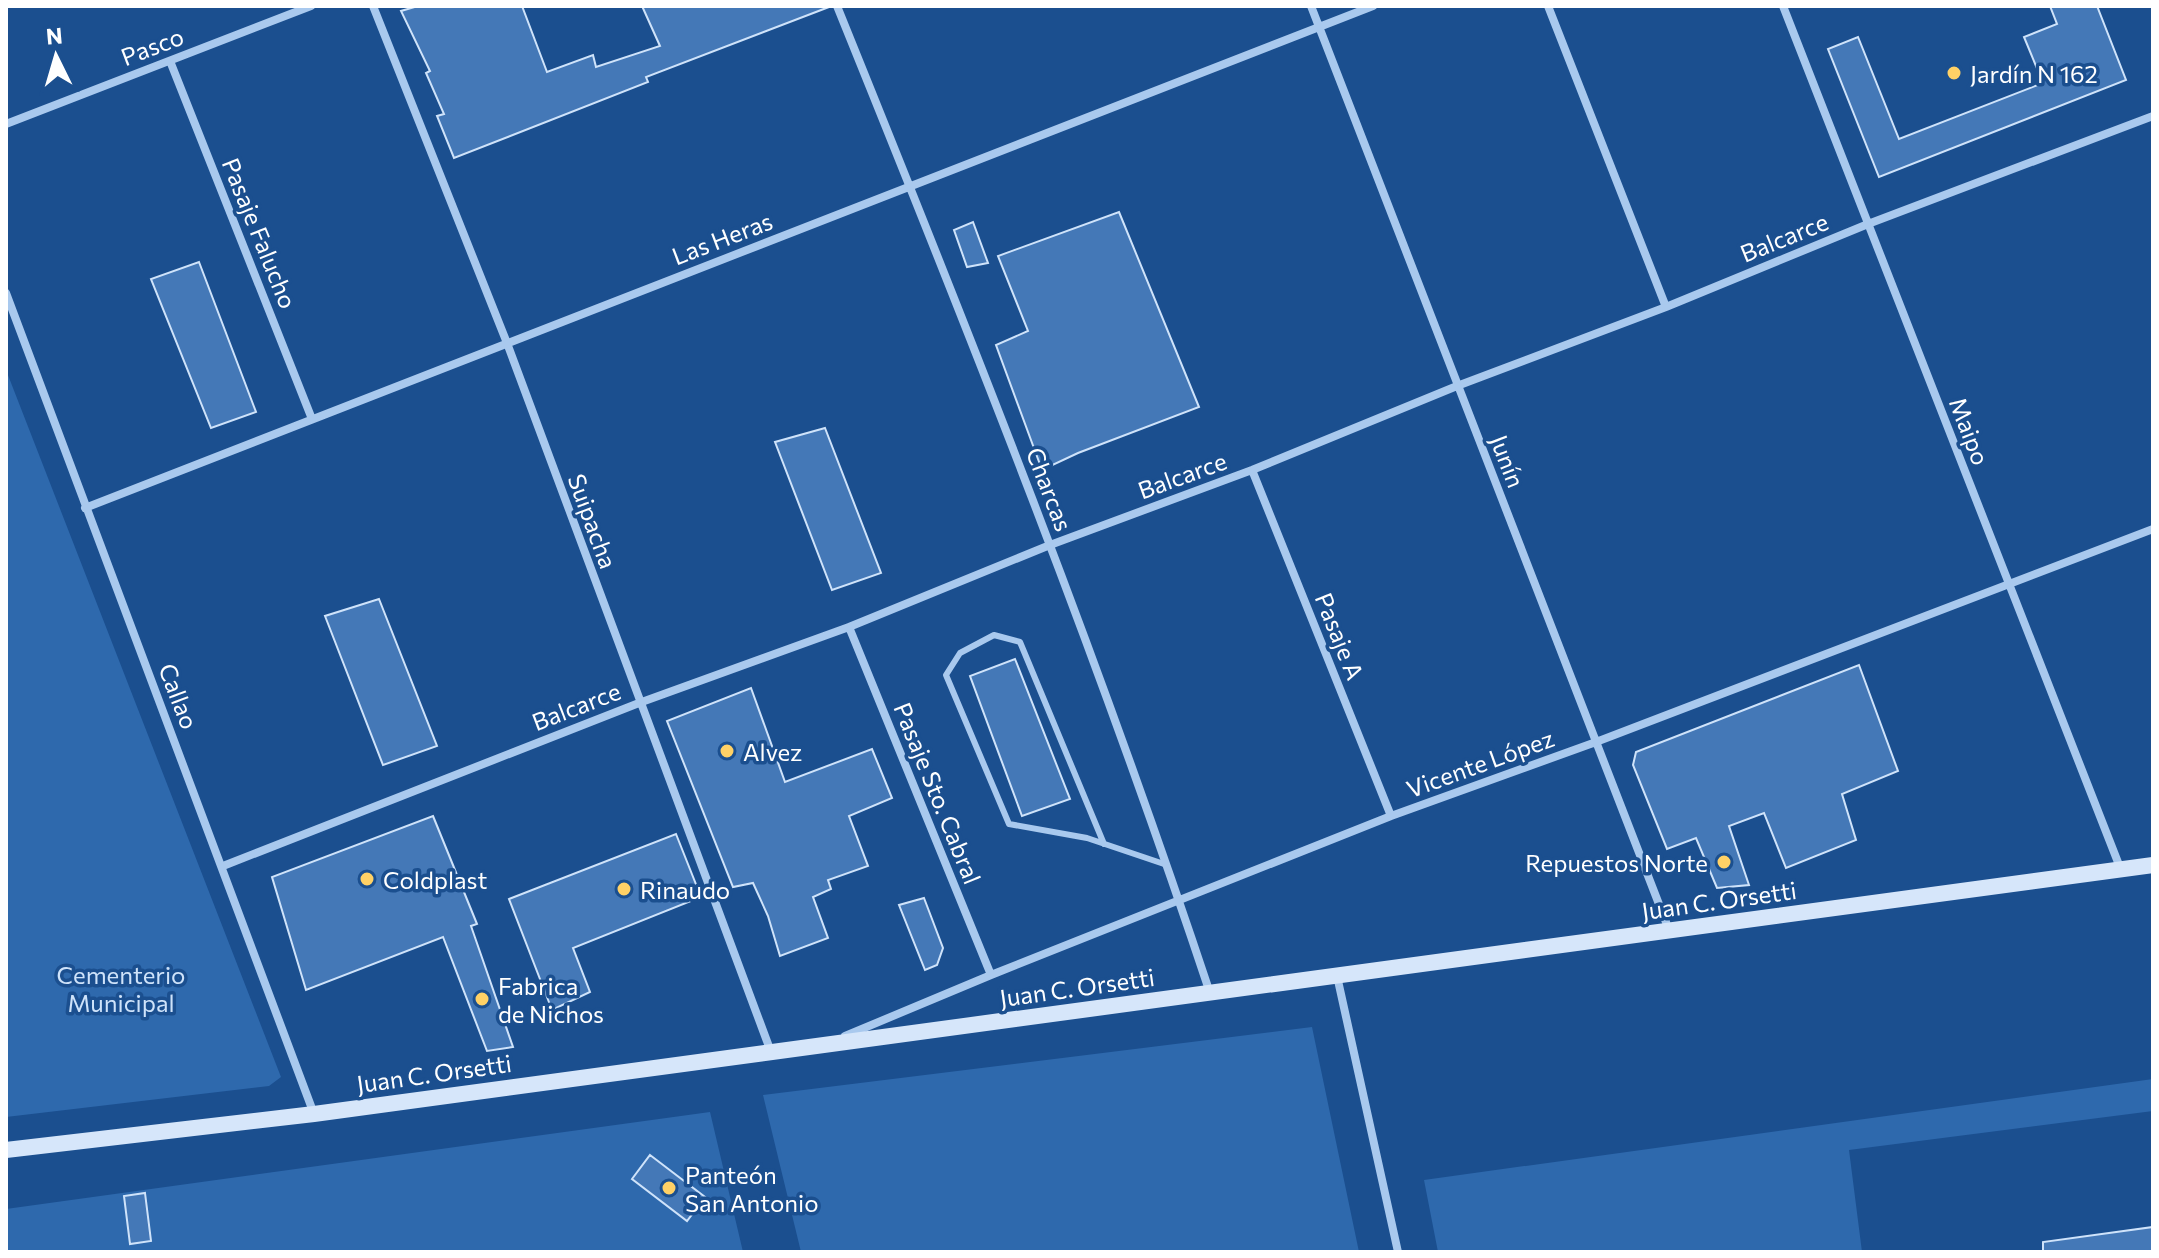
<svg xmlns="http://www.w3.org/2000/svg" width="2159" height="1258" viewBox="0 0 2159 1258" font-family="Commissioner,sans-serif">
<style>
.green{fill:#2e69ad}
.building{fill:#4478b7;stroke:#cfe3fa;stroke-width:2}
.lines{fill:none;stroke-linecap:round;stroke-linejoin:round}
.lane{stroke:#a9c9ee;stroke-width:6}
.street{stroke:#a9c9ee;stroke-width:8}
.secondary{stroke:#d6e6fa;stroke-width:16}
.poi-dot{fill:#ffd166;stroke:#1b4f8f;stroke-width:3}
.labels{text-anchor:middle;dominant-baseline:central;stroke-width:7;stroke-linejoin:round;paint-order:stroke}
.street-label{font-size:24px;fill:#fff;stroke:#1b4f8f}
.poi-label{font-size:24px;fill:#fff;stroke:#1b4f8f;text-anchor:start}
.park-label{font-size:24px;fill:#cfe3fa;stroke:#1b4f8f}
</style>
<rect width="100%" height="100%" fill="#1b4f8f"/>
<path class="green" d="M6,370l275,707 -12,9 -263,31z
M1312,1027l47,225h-558l-38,-157z
M2153,1079v32l-304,39 13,102h-424l-14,-72z
M710,1112l33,140h-737v-43z"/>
<path class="building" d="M418,6h104l25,66 46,-17 3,12 64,-21 -18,-40 187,1 -183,70 2,5 -194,76 -17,-42 7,-2 -18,-41 4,-2 -29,-60z
M2050,6h47l29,74 -247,97 -51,-128 30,-12 41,102 144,-56 -19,-46 33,-13z
M1119,212l80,195 -121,46 -36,17 -46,-125 32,-14 -30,-75z
M973,222l15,41 -21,4 -13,-37z
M199,262l57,150 -45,16 -60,-149z
M825,428l56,145 -49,17 -57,-148z
M379,599l58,147 -54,19 -58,-149z
M1015,659l55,140 -48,17 -52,-140z
M1859,665l39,106 -56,23 14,46 -70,28 -22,-55 -35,13 20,59 -32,3 -21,-50 -29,11 -34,-84 3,-13z
M751,688l34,94 87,-33 20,49 -43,18 19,50 -40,14 3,9 -18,8 15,41 -48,18 -12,-40 -15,-33 -20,4 -66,-166z
M433,816l44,108 -6,2 42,121 -26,4 -44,-114 -137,53 -34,-113z
M676,834l25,63 -128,51 17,44 -38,18 -43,-111z
M924,898l19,50 -6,17 -12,5 -26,-65z
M650,1155l55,42 -18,24 -55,-42z
M145,1193l6,48 -21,3 -6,-48z
M2153,1227v25h-110v-10z"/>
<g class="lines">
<path class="lane" d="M1104,844l-84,-202 -26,-7 -34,18 -14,22 63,149 78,14 80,27"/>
<path class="street" d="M373,6l134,337 264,709
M837,6c132,326 262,653 373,987
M1311,6l358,924
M1548,6l118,301
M1783,6l338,864
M170,61l142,358
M6,124l305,-118
M6,293l308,821
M1252,470l139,346
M85,508l1288,-502
M849,627l142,348
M223,866l416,-163 210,-76 201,-82 202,-75 205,-84 209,-79 202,-83 285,-108
M1337,976l61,276
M845,1036l146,-61 400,-159 205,-74 557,-213"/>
<path class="secondary" d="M6,1150l308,-36 1839,-249"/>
</g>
<g class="poi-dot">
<circle cx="1954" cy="73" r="8"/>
<circle cx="727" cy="751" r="8"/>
<circle cx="1724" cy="862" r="8"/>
<circle cx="367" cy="879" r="8"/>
<circle cx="624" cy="889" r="8"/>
<circle cx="482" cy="999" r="8"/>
<circle cx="669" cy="1188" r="8"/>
</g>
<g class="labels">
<g class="street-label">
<text transform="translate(152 46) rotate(-21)">Pasco</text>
<text transform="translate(260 233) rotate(68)">Pasaje Falucho</text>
<text transform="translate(1784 237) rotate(-22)">Balcarce</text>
<text transform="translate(722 238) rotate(-21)">Las Heras</text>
<text transform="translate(1970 431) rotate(69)">Maipo</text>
<text transform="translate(1508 461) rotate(69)">Junín</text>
<text transform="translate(1182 475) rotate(-20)">Balcarce</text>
<text transform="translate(1050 489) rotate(69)">Charcas</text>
<text transform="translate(593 521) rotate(70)">Suipacha</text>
<text transform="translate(1340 636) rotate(68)">Pasaje A</text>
<text transform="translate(179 696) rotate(69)">Callao</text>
<text transform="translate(576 706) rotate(-21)">Balcarce</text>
<text transform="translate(1480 763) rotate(-20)">Vicente López</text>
<text transform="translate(938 793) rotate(68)">Pasaje Sto. Cabral</text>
<text transform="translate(1719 900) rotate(-8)">Juan C. Orsetti</text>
<text transform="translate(1077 987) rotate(-8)">Juan C. Orsetti</text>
<text transform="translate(434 1073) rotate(-8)">Juan C. Orsetti</text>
</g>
<g class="poi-label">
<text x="1970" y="73">Jardín N 162</text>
<text x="743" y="751">Alvez</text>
<text x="1708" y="862" text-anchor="end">Repuestos Norte</text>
<text x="383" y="879">Coldplast</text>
<text x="640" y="889">Rinaudo</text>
<text x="498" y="985">Fabrica<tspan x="498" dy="28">de Nichos</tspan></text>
<text x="685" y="1174">Panteón<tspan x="685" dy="28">San Antonio</tspan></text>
</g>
<g class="park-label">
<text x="121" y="974">Cementerio<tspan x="121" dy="28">Municipal</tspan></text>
</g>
</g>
<rect width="2159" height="1258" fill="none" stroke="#ffffff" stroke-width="16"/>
<g transform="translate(56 56) rotate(355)" stroke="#1b4f8f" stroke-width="6" paint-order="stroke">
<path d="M0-6L14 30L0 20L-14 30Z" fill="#ffffff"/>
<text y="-12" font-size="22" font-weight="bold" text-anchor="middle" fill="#ffffff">N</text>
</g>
</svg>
